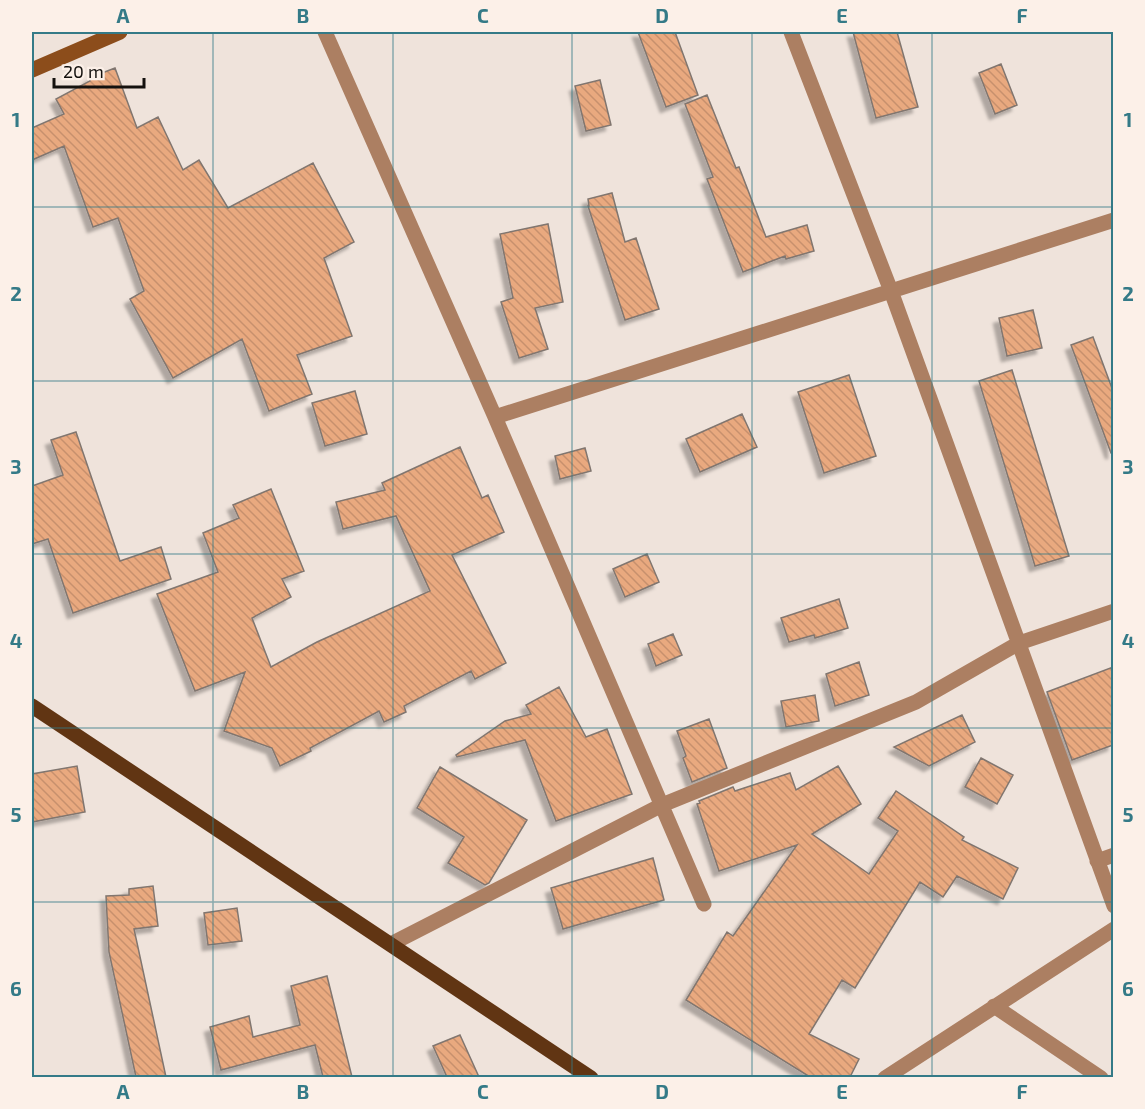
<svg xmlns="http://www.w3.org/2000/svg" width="1145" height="1109" viewBox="0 0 1145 1109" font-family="'Exo 2',sans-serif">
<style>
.building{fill:url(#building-back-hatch);stroke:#81766f;stroke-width:1.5;filter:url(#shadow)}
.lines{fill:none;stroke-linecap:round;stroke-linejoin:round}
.street{stroke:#ac7f62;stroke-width:15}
.secondary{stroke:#8c4d1b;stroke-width:15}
.primary{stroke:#613513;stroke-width:15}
.grid{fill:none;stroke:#347a87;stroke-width:1.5;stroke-opacity:0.55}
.neatline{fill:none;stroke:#347a87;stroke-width:2}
.grid-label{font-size:20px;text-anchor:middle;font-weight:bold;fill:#347a87}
</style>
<defs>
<pattern id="building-back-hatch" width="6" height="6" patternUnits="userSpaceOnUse" patternTransform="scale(1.5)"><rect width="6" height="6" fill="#e9a97f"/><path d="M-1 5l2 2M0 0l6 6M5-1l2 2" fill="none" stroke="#c7906d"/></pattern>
<filter id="shadow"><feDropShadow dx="-5.5" dy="5.5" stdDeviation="1.5" flood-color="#0004"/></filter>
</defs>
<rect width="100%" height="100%" fill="#efe3db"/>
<path class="building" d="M638,32h37l23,63 -32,12z
M853,32h44l21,75 -42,11z
M1001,64l16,41 -22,9 -16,-41z
M115,68l22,60 21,-11 25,53 16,-10 29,48 85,-45 41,79 -30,16 28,78 -55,19 15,39 -43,17 -27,-72 -69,39 -43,-79 14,-8 -26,-73 -25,9 -29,-81 -32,14v-32l32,-14 -8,-15 34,-18 -1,-3z
M600,80l11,45 -25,6 -11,-45z
M707,95l29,73 3,-1 27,70 41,-12 7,26 -28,8 -1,-3 -42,16 -36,-93 6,-2 -28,-73z
M612,193l13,49 11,-4 23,71 -34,11 -37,-114h1l-1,-7z
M548,224l15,78 -28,6 13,41 -29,9 -18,-56 12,-4 -13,-64z
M1033,310l9,38 -35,8 -8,-38z
M1093,337l20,54v62h-2l-40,-108z
M1012,370l57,186 -34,10 -56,-185z
M849,375l27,81 -52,17 -26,-81z
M355,391l12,43 -42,12 -13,-43z
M742,414l15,33 -57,25 -14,-33z
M76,432l44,129 41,-14 10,32 -98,34 -25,-74 -16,5v-58l31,-11 -12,-35z
M460,447l22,51 6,-3 16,37 -52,23 54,108 -31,16 -4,-8 -67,35 2,6 -22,10 -5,-11 -69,37 1,3 -31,15 -8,-18 -48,-17 21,-59 -50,19 -38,-97 61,-22 -15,-39 36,-15 -6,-13 38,-16 33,82 -22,8 9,18 -39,21 19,49 46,-25 113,-51 -34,-75 -53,13 -7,-27 49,-12 -3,-7z
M585,448l6,23 -31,8 -5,-23z
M647,554l12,28 -34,15 -12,-28z
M839,599l9,29 -33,10 -1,-3 -25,7 -8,-24z
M673,634l9,21 -26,11 -8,-22z
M859,662l10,33 -34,11 -9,-32z
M1113,667v78l-41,15 -25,-68z
M559,687l27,50 21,-8 25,65 -76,27 -31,-81 -68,17 -1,-2 49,-34 26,-7 -5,-9z
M815,695l4,26 -33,6 -5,-26z
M962,715l13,27 -46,24 -35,-19z
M709,719l18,49 -35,14 -9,-24 3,-2 -9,-25z
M981,758l32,17 -16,29 -32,-17z
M77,766l8,46 -53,10v-48z
M838,766l23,38 -49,30 57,40 29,-43 -20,-13 18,-27 68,46 -2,3 56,28 -15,31 -46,-23 -14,21 -23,-15 -65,106 -13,-8 -33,54 50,25 -9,18h-40l-124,-77 41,-68 6,4 64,-91 -78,26 -22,-67 3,-1 -1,-2 34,-14 2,4 55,-18 6,17z
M440,767l87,53 -38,63 -4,2 -37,-22 16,-26 -47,-29z
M653,858l11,42 -101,29 -12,-41z
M153,886l5,40 -24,3 32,148h-30l-27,-125 -3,-56 23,-1v-6z
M237,908l5,33 -34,4 -4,-32z
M327,976l25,101h-29l-8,-32 -94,25 -11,-43 39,-11 4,21 47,-12 -9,-39z
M460,1035l19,42h-32l-14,-31z"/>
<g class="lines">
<path class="street" d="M325,32l170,385 619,-197
M791,32l100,259 223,615
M495,417l209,487
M1097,861l17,-6
M391,944l271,-139 254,-103 103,-59 95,-32
M994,1006l107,72
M885,1078l229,-149"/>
<path class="secondary" d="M32,70l88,-38"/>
<path class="primary" d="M32,706l559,372"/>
</g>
<path class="grid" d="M213,32v1046M393,32v1046M572,32v1046M752,32v1046M932,32v1046M32,207h1082M32,381h1082M32,554h1082M32,728h1082M32,902h1082"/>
<rect width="1145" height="1109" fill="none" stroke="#fcf0e8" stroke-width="66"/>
<path d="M54 78v9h90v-9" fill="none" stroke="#14110e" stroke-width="3"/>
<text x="63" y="78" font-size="18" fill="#14110e" stroke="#fcf0e8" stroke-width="4.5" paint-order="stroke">20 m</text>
<rect x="33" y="33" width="1079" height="1043" class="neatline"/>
<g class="grid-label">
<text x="123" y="23">A</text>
<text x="303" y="23">B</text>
<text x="483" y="23">C</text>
<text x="662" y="23">D</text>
<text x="842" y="23">E</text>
<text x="1022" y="23">F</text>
<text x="16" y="127">1</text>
<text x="1128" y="127">1</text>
<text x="16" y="301">2</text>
<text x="1128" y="301">2</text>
<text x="16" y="474">3</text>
<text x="1128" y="474">3</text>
<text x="16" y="648">4</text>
<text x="1128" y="648">4</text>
<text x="16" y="822">5</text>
<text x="1128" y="822">5</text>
<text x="16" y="996">6</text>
<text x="1128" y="996">6</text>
<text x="123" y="1099">A</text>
<text x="303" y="1099">B</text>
<text x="483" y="1099">C</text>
<text x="662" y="1099">D</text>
<text x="842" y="1099">E</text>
<text x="1022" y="1099">F</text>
</g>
</svg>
